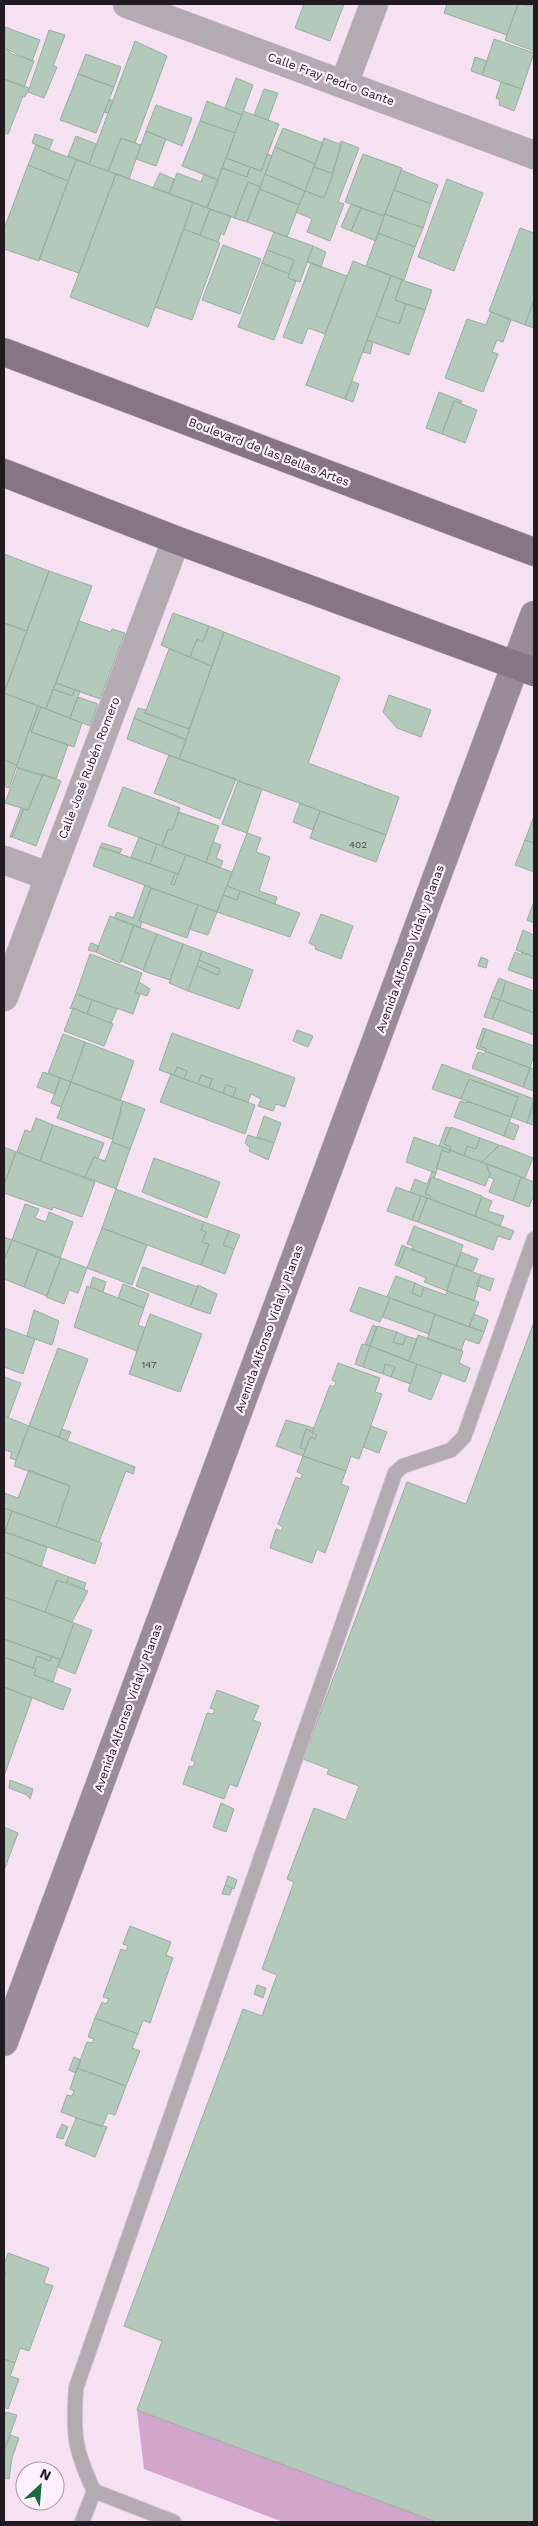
<svg xmlns="http://www.w3.org/2000/svg" width="538" height="2526" viewBox="0 0 538 2526" font-family="'Work Sans',sans-serif">
<style>
.green{fill:#d2a5cd}
.building{fill:#b3caba;stroke:#98af9f}
.lines{fill:none;stroke-linecap:round;stroke-linejoin:round}
.service-casing{stroke:#d0bdcd;stroke-width:16}
.minor-casing{stroke:#d0bdcd;stroke-width:29}
.secondary-casing{stroke:#d0bdcd;stroke-width:29}
.primary-casing{stroke:#d0bdcd;stroke-width:29}
.service{stroke:#b3aab2;stroke-width:14}
.minor{stroke:#b3aab2;stroke-width:28}
.secondary{stroke:#998c98;stroke-width:28}
.primary{stroke:#867685;stroke-width:28}
.labels{text-anchor:middle;dominant-baseline:central;stroke-width:4.5;stroke-linejoin:round;paint-order:stroke}
.number-label{font-size:10px;fill:#464647}
.street-label{font-size:12px;fill:#221a21;stroke:#fef1fc}
</style>
<rect width="100%" height="100%" fill="#f6e1f3"/>
<path class="green" d="M137,2410l299,112h-153l-139,-53z"/>
<path class="building" d="M304,4h40l-14,37 -35,-13z
M447,4h71l-11,31 -63,-22z
M518,4l16,2v45l-29,-11z
M5,27l35,13 -8,21 -28,-13z
M49,30l16,5 -12,31 4,1 -13,31 -16,-6z
M494,39l40,14 -12,36 -40,-14z
M135,41l32,15 -32,87 -14,-5 -13,33 -19,-7z
M4,48l8,6 22,7 -10,26 -20,-8z
M86,54l35,13 -7,20 -36,-13z
M475,57l12,4 -5,14 -11,-4z
M78,74l36,13 -18,46 -36,-13z
M236,78l17,7 -11,30 -17,-7z
M4,79l25,9 -4,9 -2,-1 -15,38 -4,-1z
M501,82l21,7 -8,22 -15,-6 1,-5 -4,-2z
M264,89l14,4 -10,27 -14,-5z
M110,99l3,2 -5,12 -4,-1z
M207,101l35,14 -7,18 -35,-12z
M156,105l36,13 -10,28 -36,-15z
M243,111l36,13 -18,47 -35,-13z
M200,121l35,12 -17,47 -36,-14z
M283,128l40,15 -8,21 -40,-17z
M146,131l20,8 -10,27 -20,-7z
M35,134l18,6 -4,10 -17,-7z
M76,136l20,8 -7,20 -21,-8z
M121,138l20,7 -12,34 -21,-8z
M324,138l18,7 -10,28 -18,-6z
M341,141l18,7 -21,54 6,2 -14,37 -23,-9 5,-13 -16,-7 9,-21 19,7 9,-24z
M36,145l40,15 -8,21 -40,-16z
M275,147l40,17 -10,27 -40,-17z
M268,154l4,2 -12,31 -12,-5 -14,36 -27,-10 15,-40 25,9 3,-10 11,4z
M363,154l39,14 -18,48 -39,-14z
M226,158l24,9 -3,10 -25,-9z
M76,160l40,14 -37,99 -40,-14z
M28,165l40,16 -29,80 -35,-12v-20z
M314,167l19,7 -9,24 -19,-7z
M401,170l37,15 -7,19 -37,-14z
M160,173l14,6 -5,15 -16,-6z
M177,173l24,9 3,-8 14,6 -11,28 -38,-14z
M116,174l77,28 -45,125 -78,-30z
M265,174l40,17 -6,14 -39,-16z
M447,179l36,14 -29,78 -36,-14z
M248,182l12,5 -13,35 -13,-4z
M260,189l39,16 -12,32 -40,-15z
M394,190l37,14 -8,24 -38,-14z
M193,202l17,7 -10,26 -16,-6z
M351,204l10,4 -10,23 -10,-4z
M361,208l23,8 -8,25 -25,-10z
M210,209l21,7 -7,19 -3,-2 -3,9 -18,-7z
M385,214l38,14 -8,19 -37,-14z
M520,228l14,5v66l-9,26 -36,-14z
M184,229l36,14 -28,77 -37,-13z
M274,232l39,14 -13,36 -12,-4 6,-18 -27,-10z
M378,233l37,14 -11,33 -38,-14z
M223,245l38,14 -21,55 -38,-14z
M313,246l13,6 -5,15 -14,-5z
M267,250l27,10 -5,14 -27,-11z
M353,261l38,15 -46,123 -39,-14z
M262,263l27,11 -1,4 8,3 -22,59 -36,-13z
M311,263l36,13 -22,58 -17,-6 -6,16 -19,-7z
M391,276l11,4 -7,20 11,4 -7,20 -23,-8z
M402,280l30,10 -7,20 -30,-10z
M534,299v29l-9,-3z
M406,304l19,6 -16,45 -42,-15 9,-24 23,8z
M491,312l20,8 -8,22 -6,-2 -5,12 6,2 -15,38 -38,-14 22,-59 19,6z
M367,340l6,2 -3,12 -7,-2z
M352,381l7,3 -6,18 -8,-3z
M439,392l23,9 -1,2 -7,-2 -12,33 -16,-6z
M454,401l23,9 -12,33 -23,-9z
M4,554l45,17 -22,60 -23,-8z
M49,571l43,15 -46,123 -42,-16z
M173,613l36,13 -6,16 -6,-3 -7,18 -29,-12z
M79,621l32,11 1,-3 13,4 -25,66 -44,-16z
M4,623l23,8 -23,62z
M209,626l15,6 -12,34 -22,-9 7,-18 6,3z
M224,632l116,45 -32,86 91,34 -13,38 -207,-76z
M169,649l43,17 -23,63 -44,-16z
M56,683l19,7 -3,6 -19,-7z
M53,689l19,7 3,-6 5,1 -10,27 -24,-9z
M4,693l34,13 -21,59 -13,-5z
M389,695l42,15 -10,27 -24,-9 -14,-16z
M78,697l20,7 -8,22 -20,-8z
M38,706l3,1 -10,25 37,13 -12,34 -40,-12z
M41,707l41,16 -8,24 -43,-15z
M138,708l8,2 -1,3 44,16 -3,11 -52,-22z
M134,718l52,22 -7,19 -52,-20z
M169,755l67,24 -16,40 -66,-26z
M4,760l13,5 -8,23 -5,-2z
M18,768l24,8 -14,34 -23,-7z
M43,774l18,7 -25,65 -24,-9 12,-28 4,1z
M238,781l24,8 -15,44 -25,-9z
M123,787l57,21 -8,22 -4,-1 -6,17 -54,-20z
M300,803l20,8 -7,19 -20,-8z
M21,808l2,2 -11,27h-2z
M320,811l66,24 -10,27 -66,-24z
M179,812l40,14 -13,36 -44,-16 6,-17 4,1z
M534,816v27l-9,-3z
M247,833l14,5 -5,14 14,5 -11,34 18,6 -2,7 -48,-18z
M139,837l18,7 -7,20 -19,-7z
M525,840l9,3v29l-19,-7z
M213,842l8,3 -5,13 7,3 -3,7 -14,-6z
M102,843l20,6 -2,4 -20,-6z
M157,844l29,11 -8,19 -28,-10z
M100,847l75,26 -4,11 3,1 12,-30 46,17 -15,40 -124,-46z
M175,873l3,1 -4,11 -3,-1z
M145,885l6,3 -12,33 3,1 -2,6 -26,-10 3,-6 16,6z
M227,886l13,5 -3,9 -14,-5z
M151,888l47,17 -11,33 -48,-17z
M240,891l60,22 -10,24 -73,-25 6,-17 14,5z
M533,904h1v19l-7,-3z
M198,905l19,7 -9,23 -19,-6z
M321,914l32,12 -12,33 -26,-10 1,-3 -7,-3z
M110,916l24,9 -14,38 -24,-11z
M134,925l23,9 -14,36 -22,-9z
M523,930l11,5v22l-18,-7z
M157,934l26,10 -13,36 -27,-9z
M91,943l8,3 -3,6 -8,-2z
M183,944l19,7 -14,40 -19,-8z
M202,951l51,19 -14,39 -51,-18 9,-25 21,9 2,-6 -21,-9z
M515,952l6,3 1,-3 12,5v22l-26,-9z
M90,954l52,19 -7,19 5,2 -7,20 -57,-20z
M481,957l7,3 -2,8 -8,-2z
M199,960l21,9 -2,6 -21,-9z
M499,978l7,3 -6,19 -9,-3z
M506,981l28,10v22l-34,-13z
M139,982l11,7 -3,7 -12,-4z
M76,994l16,6 -5,14 -14,-6 -3,1z
M491,997l9,3 -8,19 -8,-2z
M92,1000l25,9 -6,14 -24,-9z
M500,1000l34,13v22l-42,-16z
M73,1008l40,16 -9,22 -40,-15z
M483,1028l3,1 -6,17 7,3 -2,2 -9,-3z
M486,1029l48,17v9l-4,13 -45,-17 2,-2 -7,-3z
M297,1030l16,6 -5,11 -15,-6z
M172,1033l123,45 -10,29 -9,-3 -3,7 -15,-5 3,-7 -10,-5 -3,8 -15,-5 3,-9 -10,-3 -3,8 -14,-5 3,-9 -11,-4 -3,9 -14,-5 3,-8 -10,-4 -3,8 -15,-5z
M63,1034l22,8 -14,40 -23,-9z
M85,1042l49,19 -14,40 -49,-19z
M485,1051l45,17 -7,19 -51,-19 6,-16 7,2z
M442,1064l92,35 -7,24 -16,-6 7,-20 -49,-18 -8,20 -29,-10z
M177,1067l10,4 -3,8 -10,-4z
M530,1068l4,1 -1,22 -10,-4z
M43,1072l17,6 -5,16 -18,-7z
M171,1074l84,31 -10,29 -85,-32z
M201,1075l11,4 -3,9 -11,-4z
M60,1078l11,4 -10,25 -10,-4z
M469,1079l49,18 -7,20 -50,-18z
M71,1082l52,19 -3,9 2,1 -10,28 -55,-21z
M226,1085l10,3 -3,9 -10,-4z
M123,1101l22,8 -15,40 -18,-7z
M460,1101l7,2v-2l44,16 -7,19 -50,-19z
M534,1103v22l-7,-2z
M264,1116l17,7 -7,20 -17,-6z
M36,1118l17,7 -13,36 -23,-9 8,-22 6,2z
M509,1122l10,4 -5,14 -10,-4z
M53,1125l51,18 -6,15 -4,-1 -9,20 -45,-16z
M446,1127l4,1 -6,16 7,3 -1,3 -11,-4z
M451,1127l29,11 -4,11 -9,-3 -3,10 -14,-6 1,-3 -7,-3z
M248,1135l26,8 -6,17 -19,-9 1,-3 -5,-5z
M414,1137l36,13 -1,3 -7,-3 -6,23 -30,-11z
M480,1138l19,7 -17,17 -18,-6 3,-10 9,3z
M112,1142l18,7 -14,40 -31,-12 9,-20 11,4z
M500,1145l33,13 -8,20 -43,-16z
M4,1147l12,5 -12,33z
M442,1150l7,3 1,-3 36,14 4,10 -5,12 -49,-18z
M16,1152l79,30 -13,35 -29,-10 -1,3 -48,-17v-8z
M154,1158l66,24 -13,36 -65,-26z
M486,1164l35,13 -8,24 -24,-9 5,-13 -5,-2 1,-3z
M432,1172l4,1 -2,5 -2,-1 -7,17 6,2 -1,3 -20,-7 5,-13 12,5z
M432,1177l50,19 -7,20 -45,-17 1,-3 -6,-2z
M521,1177l13,5v12l-5,13 -16,-6z
M396,1187l25,9 -9,24 -25,-9z
M116,1189l88,33 -3,8 5,2 -4,10 7,2 -8,21 -99,-37z
M421,1196l6,2 -9,24 -6,-2z
M482,1197l10,4 -4,10 16,5 -4,10 -25,-10z
M427,1198l87,33 -4,9 -12,-4 -5,14 -75,-28z
M25,1204l14,5 -4,9 11,4 3,-10 24,10 -13,36 -48,-18z
M204,1222l25,9 -6,14 11,4 -9,25 -24,-9 8,-21 -7,-2 4,-10 -5,-2z
M414,1226l49,19 -7,21 -44,-16 1,-4 -6,-2z
M102,1228l45,17 -15,40 -45,-17z
M229,1231l11,4 -6,14 -11,-4z
M4,1237l8,3 -8,21z
M12,1240l26,9 -14,38 -20,-8v-18z
M402,1245l4,2 -8,19 -3,-1z
M406,1247l49,18 -8,26 -23,-9 2,-4 -28,-12z
M38,1249l23,9 -14,38 -23,-9z
M461,1252l17,7 -5,12 -17,-5z
M61,1258l26,10 -9,25 -9,-3 -5,14 -18,-7z
M455,1265l26,10 -7,26 -27,-10z
M143,1267l55,20 -8,20 -54,-21z
M481,1275l13,4 -4,12 -14,-6z
M396,1276l19,7 -3,10 9,4 3,-10 22,8 1,-4 32,11 -10,25 -82,-30z
M93,1277l13,5 -3,10 -13,-5z
M415,1283l9,4 -3,10 -9,-4z
M123,1284l26,10 -5,14 -26,-10z
M198,1285l19,9 -7,20 -20,-7z
M87,1286l57,22 -6,17 7,3 -8,23 -63,-24z
M359,1287l31,11 -10,24 -30,-11z
M390,1298l45,16 -6,20 -46,-17z
M34,1310l25,11 -7,24 -25,-9z
M150,1314l52,20 -22,58 -51,-18z
M435,1314l49,18 -5,12 -14,-5 -4,12 -34,-12z
M474,1314l14,6 -4,12 -15,-5z
M534,1322v1200h-98l-299,-112 25,-69 -38,-15 119,-317 19,7 15,-41 -15,-6 32,-87 -7,-3 27,-71 32,12 13,-34 -32,-12 2,-5 -26,-10 104,-277 59,22z
M373,1325l4,2 -7,19 -5,-2z
M377,1326l20,6 -4,10 10,3 3,-9 11,3 -8,22 -39,-15z
M4,1328l31,11 -12,35 -19,-7z
M397,1332l9,4 -3,9 -10,-3z
M418,1335l45,16 -4,12 11,5 -5,14 -56,-21z
M362,1344l8,2 -7,21 -8,-3z
M370,1346l47,18 -6,20 -20,-7 4,-10 -10,-3 -2,10 -20,-7z
M58,1348l30,11 -29,78 -30,-11z
M338,1363l42,15 -5,14 7,2 -23,65 -8,-3 -5,15 -43,-15 7,-19 5,2 2,-4 -5,-2 18,-48 4,2 2,-5 -4,-2z
M385,1364l10,3 -4,10 -8,-3z
M417,1364l25,9 -11,27 -23,-9z
M4,1377l17,6 -13,35 -4,-2z
M4,1416l25,10 -13,34 -6,-2 2,-6 -8,-2z
M286,1420l28,8 -1,3 -7,-2 -6,19 6,1 -3,7 -27,-10z
M29,1426l106,41 -2,7 -7,-3 -27,71 -43,-15 14,-41 -56,-20z
M371,1426l16,6 -8,21 -16,-6z
M62,1429l9,3 -4,9 -8,-4z
M306,1429l11,6 -2,4 -5,-2 -4,12 -6,-1z
M303,1456l43,15 -5,13 8,3 -24,66 -8,-4 -5,14 -42,-15 6,-19 5,2 2,-4 -5,-3 18,-47 5,2 1,-5 -5,-2z
M29,1470l41,16 -14,41 -52,-19v-15l14,5z
M4,1508l8,3 -8,23z
M12,1511l90,32 -7,21 -90,-32z
M5,1532l42,15 -6,20 -37,-15z
M4,1552l65,25 -3,6 -9,-3 -12,32 -41,-15z
M69,1577l17,6 -2,6 -17,-7z
M57,1580l31,11 -16,31 -27,-10z
M4,1597l70,26 -13,37 -57,-21z
M74,1623l18,7 -17,44 -17,-7z
M4,1639l48,17 -2,5 -13,-5 -4,12 -29,-11z
M37,1656l13,5 2,-5 8,3 -7,23 -19,-7 2,-6 -3,-1z
M4,1657l32,12 -2,6 37,14 -8,21 -59,-23z
M4,1687l28,11 -28,78z
M217,1690l42,16 -6,14 8,3 -24,64 -7,-3 -6,15 -41,-15 6,-18 4,1 2,-5 -4,-2 16,-47 6,1 2,-4 -5,-2z
M10,1780l23,9 -3,10 -3,-4 -18,-7z
M221,1803l13,6 -8,23 -13,-5z
M4,1827l14,6 -13,35h-1z
M228,1876l9,4 -3,9 -9,-4z
M225,1885l7,3 -2,7 -8,-1z
M130,1926l41,16 -5,13 7,3 -23,65 -7,-3 -5,14 -43,-16 7,-16 4,2 3,-5 -6,-2 18,-48 5,2 2,-5 -5,-2z
M257,1985l9,3 -3,10 -9,-4z
M95,2018l43,16 -6,14 8,3 -14,35 -49,-18 10,-26 5,1 2,-4 -6,-2z
M74,2057l7,3 -5,13 -7,-3z
M77,2068l49,18 -11,29 -7,-2 -6,14 -41,-15 6,-17 5,1 2,-5 -4,-2z
M76,2118l31,9 -12,30 -30,-12z
M62,2124l6,3 -5,12 -7,-2z
M8,2253l41,15 -5,15 9,3 -24,65 -9,-3 -5,15 -11,-4v-80l2,-6 -2,-1v-7z
M4,2359l11,4 -5,13 9,3 -11,30 -4,-2z
M6,2412l11,3 -13,36v-32z
M10,2435l9,3 -7,20 -3,21 -5,-1v-27z"/>
<g class="lines">
<defs>
<path id="service" d="M82,2522l12,-31
M174,2522l-80,-31c-20,-42 -21,-57 -18,-103l319,-915 8,-7 48,-16 13,-13 70,-198"/>
<path id="minor" d="M127,4l407,151
M344,84l30,-80
M4,860l44,16
M4,997l172,-457"/>
<path id="secondary" d="M4,2042l530,-1427"/>
<path id="primary" d="M4,352l530,200
M4,473l172,67 358,132"/>
</defs>
<use href="#service" class="service-casing"/>
<use href="#minor" class="minor-casing"/>
<use href="#secondary" class="secondary-casing"/>
<use href="#primary" class="primary-casing"/>
<use href="#service" class="service"/>
<use href="#minor" class="minor"/>
<use href="#secondary" class="secondary"/>
<use href="#primary" class="primary"/>
</g>
<g class="labels">
<g class="number-label">
<text x="358" y="844">402</text>
<text x="149" y="1364">147</text>
</g>
<g class="street-label">
<text transform="translate(331 79) rotate(20)">Calle Fray Pedro Gante</text>
<text transform="translate(269 452) rotate(21)">Boulevard de las Bellas Artes</text>
<text transform="translate(89 768) rotate(-69)">Calle José Rubén Romero</text>
<text transform="translate(410 949) rotate(-70)">Avenida Alfonso Vidal y Planas</text>
<text transform="translate(269 1329) rotate(-70)">Avenida Alfonso Vidal y Planas</text>
<text transform="translate(128 1708) rotate(-70)">Avenida Alfonso Vidal y Planas</text>
</g>
</g>
<rect width="538" height="2526" fill="none" stroke="#221a21" stroke-width="10"/>
<g transform="translate(40 2486) rotate(26)"><circle r="24" fill="#fef1fc" stroke="#a69ba4"/>
<path d="M0-4L9 19L0 12L-9 19Z" fill="#156b3e"/>
<text y="-8" font-size="14" font-weight="bold" text-anchor="middle" fill="#221a21">N</text>
</g>
</svg>
